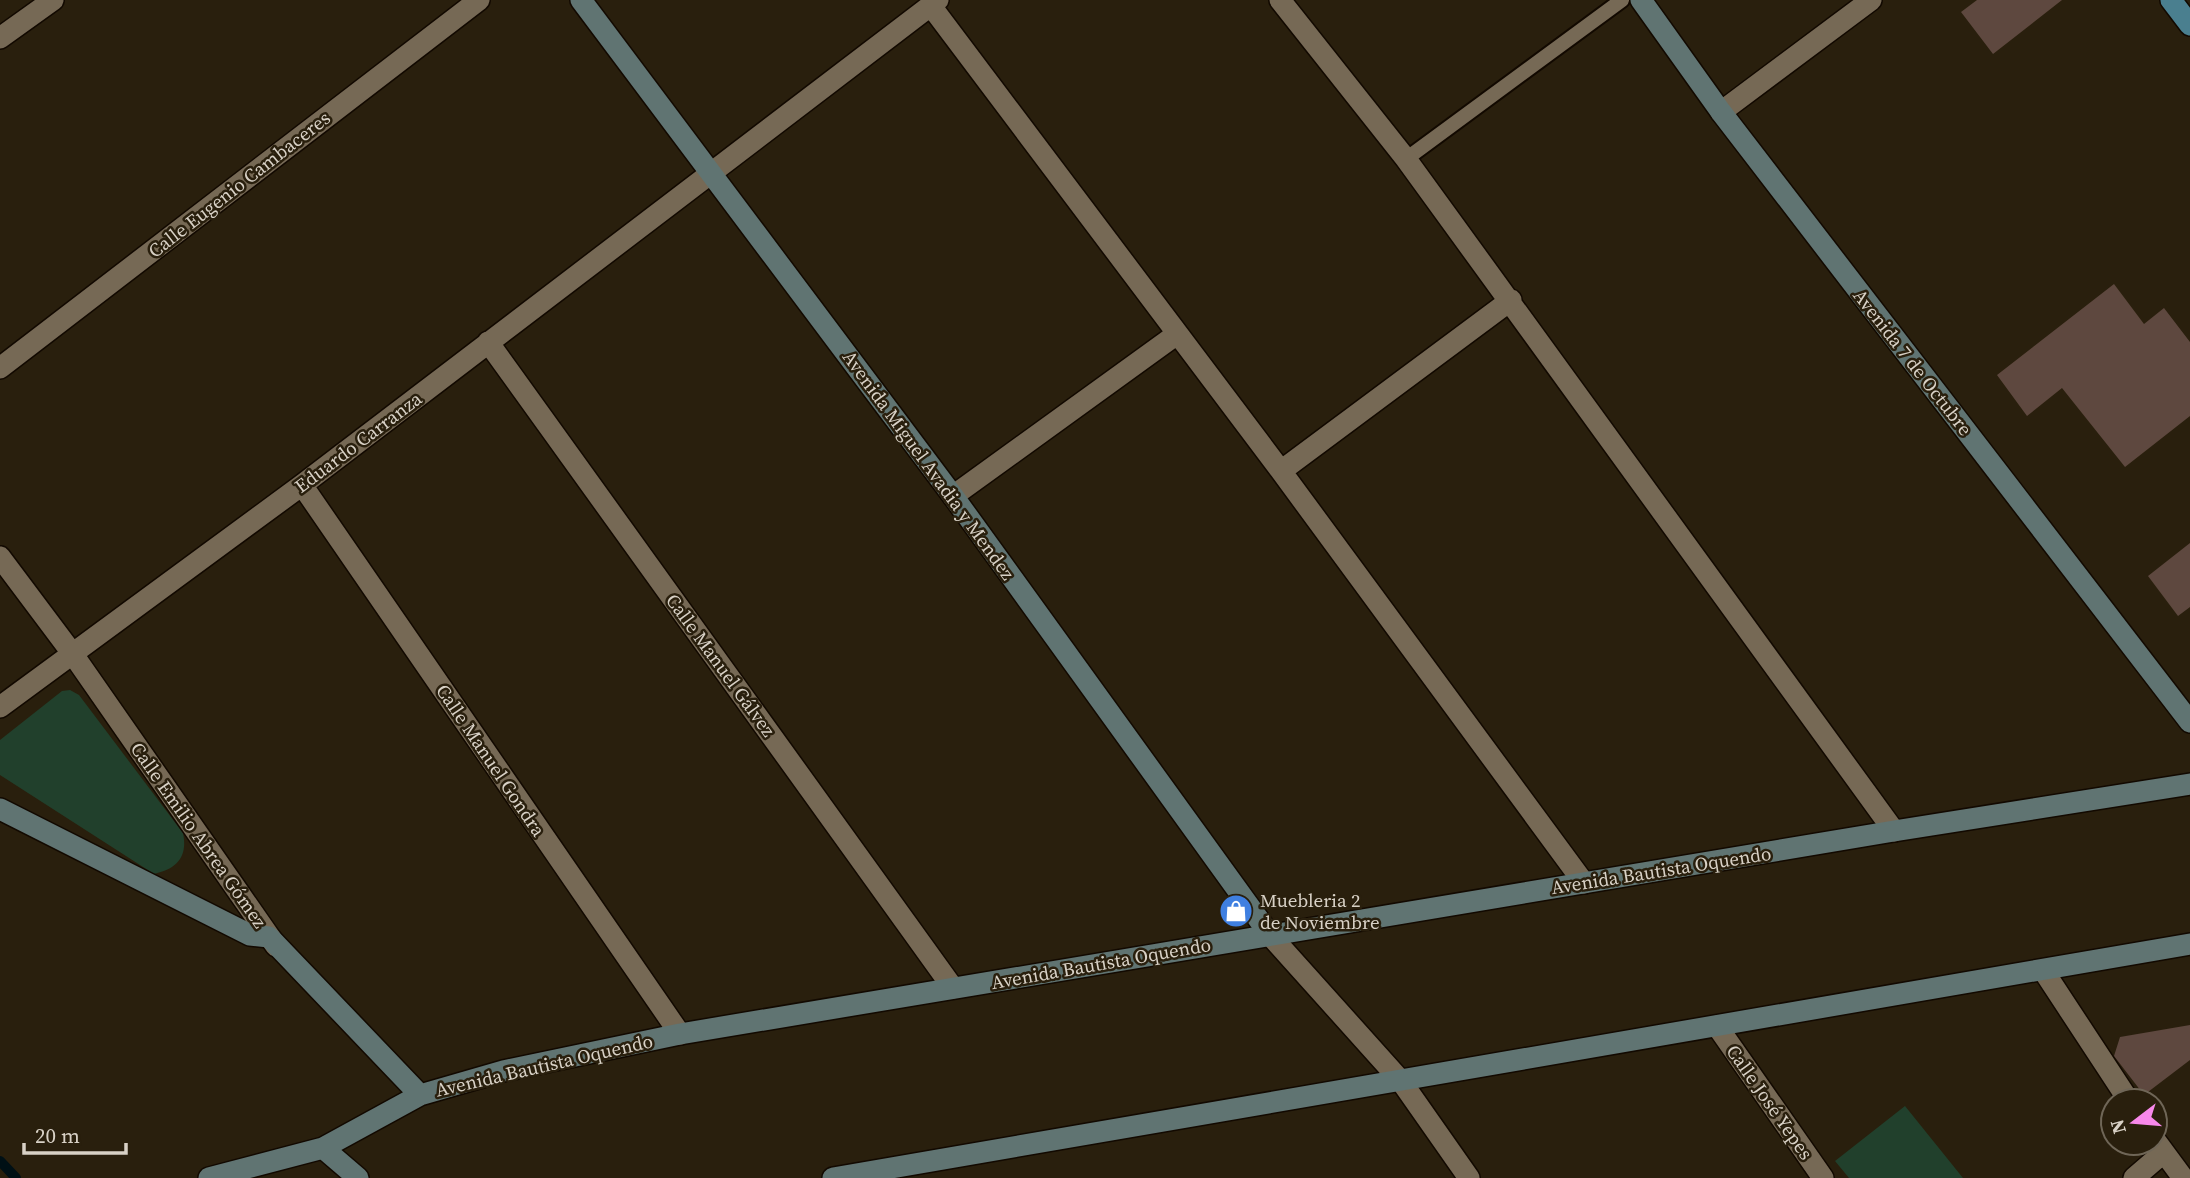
<svg xmlns="http://www.w3.org/2000/svg" width="2190" height="1178" viewBox="0 0 2190 1178" font-family="'Source Serif 4',serif">
<style>
.green{fill:#21402c}
.lines{fill:none;stroke-linecap:round;stroke-linejoin:round}
.stream{stroke:#001015;stroke-width:10}
.building{fill:#5e483f}
.lane-casing{stroke:#120900;stroke-width:18}
.street-casing{stroke:#120900;stroke-width:24}
.secondary-casing{stroke:#120900;stroke-width:24}
.primary-casing{stroke:#120900;stroke-width:24}
.lane{stroke:#766955;stroke-width:14}
.street{stroke:#766955;stroke-width:21}
.secondary{stroke:#607472;stroke-width:21}
.primary{stroke:#4a7f8f;stroke-width:21}
.labels{text-anchor:middle;dominant-baseline:central;stroke-width:5;stroke-linejoin:round;paint-order:stroke}
.street-label{font-size:19px;fill:#d8d1c6;stroke:#291f0d}
.poi-label{font-size:19px;fill:#d8d1c6;stroke:#291f0d;text-anchor:start}
</style>
<rect width="100%" height="100%" fill="#291f0d"/>
<path class="green" d="M70,690l9,5 104,138c5,24 -6,36 -29,41l-154,-99v-35l62,-49z
M1905,1106l58,72h-114l-14,-17z"/>
<g class="lines">
<path class="stream" d="M0,1161l16,17"/>
</g>
<path class="building" d="M1977,0h85l-69,54 -32,-42z
M2114,284l30,40 20,-16 26,34v74l-65,51 -63,-79 -35,28 -30,-41z
M2190,543v64l-12,9 -30,-40z
M2190,1025v35l-46,35 -30,-39 6,-19z"/>
<g class="lines">
<defs>
<path id="lane" d="M1406,159l216,-159"/>
<path id="street" d="M1280,0l126,159 488,672
M931,6l350,465 303,412
M0,38l53,-38
M1721,112l150,-112
M488,342l465,646
M0,368l479,-368
M1281,471l230,-171
M302,485l378,549
M953,496l224,-162
M0,557l72,96 204,293
M0,707l302,-222 636,-485
M1270,935l131,146 68,97
M2043,970l86,131
M1717,1026l106,152
M2155,1140l28,38
M2134,1178l29,-25"/>
<path id="secondary" d="M581,0l372,496 317,439
M1641,0l80,112 469,610
M0,809l250,126 19,2 151,158
M323,1148l35,30
M209,1178l114,-30 97,-53 83,-24 177,-37 1214,-203 296,-47
M833,1178l1357,-234"/>
<path id="primary" d="M2171,0l19,25"/>
</defs>
<use href="#lane" class="lane-casing"/>
<use href="#street" class="street-casing"/>
<use href="#secondary" class="secondary-casing"/>
<use href="#primary" class="primary-casing"/>
<use href="#lane" class="lane"/>
<use href="#street" class="street"/>
<use href="#secondary" class="secondary"/>
<use href="#primary" class="primary"/>
</g>
<defs>
<symbol id="shop-disc" viewBox="-11 -11 22 22"><circle r="9.5" fill="#3f7fe0" stroke="#291f0d"/><path d="M-5-2.5h2.3a2.7 3.5 0 0 1 5.4 0H5L5.5 6h-11ZM-1.5-2.5h3a1.5 2.3 0 0 0-3 0Z" fill="#fff"/></symbol>
</defs>
<g fill-rule="evenodd">
<use href="#shop-disc" x="1217" y="892" width="38" height="38"/>
</g>
<g class="labels">
<g class="street-label">
<text transform="translate(239 184) rotate(-38)">Calle Eugenio Cambaceres</text>
<text transform="translate(1913 362) rotate(52)">Avenida 7 de Octubre</text>
<text transform="translate(358 442) rotate(-37)">Eduardo Carranza</text>
<text transform="translate(929 465) rotate(54)">Avenida Miguel Avadia y Mendez</text>
<text transform="translate(721 665) rotate(54)">Calle Manuel Gálvez</text>
<text transform="translate(491 760) rotate(56)">Calle Manuel Gondra</text>
<text transform="translate(199 835) rotate(55)">Calle Emilio Abrea Gómez</text>
<text transform="translate(1661 870) rotate(-9)">Avenida Bautista Oquendo</text>
<text transform="translate(1101 963) rotate(-10)">Avenida Bautista Oquendo</text>
<text transform="translate(544 1065) rotate(-13)">Avenida Bautista Oquendo</text>
<text transform="translate(1770 1102) rotate(55)">Calle José Yepes</text>
</g>
<g class="poi-label">
<text x="1260" y="900">Muebleria 2<tspan x="1260" dy="22">de Noviembre</tspan></text>
</g>
</g>
<g transform="translate(2134 1122) rotate(254)"><circle r="33" fill="#291f0d" stroke="#6f6657" stroke-width="2"/>
<path d="M0-5L12 26L0 18L-12 26Z" fill="#f888eb"/>
<text y="-10" font-size="19" font-weight="bold" text-anchor="middle" fill="#d8d1c6">N</text>
</g>
<path d="M24 1143v10h102v-10" fill="none" stroke="#d8d1c6" stroke-width="3.5"/>
<text x="35" y="1143" font-size="21" fill="#d8d1c6" stroke="#291f0d" stroke-width="5" paint-order="stroke">20 m</text>
</svg>
